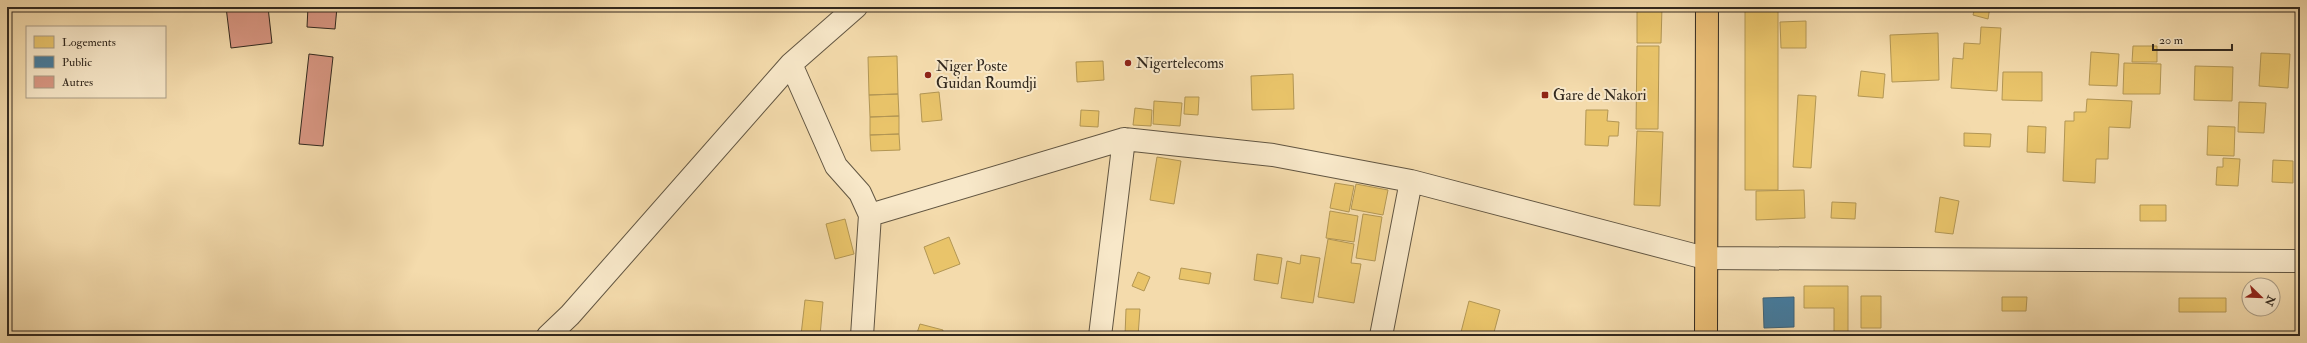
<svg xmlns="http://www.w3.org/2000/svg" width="2307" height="343" viewBox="0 0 2307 343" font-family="'IM FELL Double Pica',serif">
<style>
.homes{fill:#e9c46a;stroke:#b29654}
.public{fill:#457b9d;stroke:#3f6277}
.building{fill:#d89682;stroke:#32291f}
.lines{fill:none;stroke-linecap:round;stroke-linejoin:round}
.minor-casing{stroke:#625642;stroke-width:24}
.highway-casing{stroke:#32291f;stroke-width:24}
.minor{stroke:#f8e8c9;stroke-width:22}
.highway{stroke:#eabe76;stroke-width:22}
.poi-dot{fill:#8f2418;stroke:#f8e8c9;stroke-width:1.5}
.labels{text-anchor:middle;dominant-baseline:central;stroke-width:4;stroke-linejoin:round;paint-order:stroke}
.poi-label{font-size:15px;fill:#32291f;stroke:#f8e8c9;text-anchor:start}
</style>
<rect width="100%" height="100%" fill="#f4dbac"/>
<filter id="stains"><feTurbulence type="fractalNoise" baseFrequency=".005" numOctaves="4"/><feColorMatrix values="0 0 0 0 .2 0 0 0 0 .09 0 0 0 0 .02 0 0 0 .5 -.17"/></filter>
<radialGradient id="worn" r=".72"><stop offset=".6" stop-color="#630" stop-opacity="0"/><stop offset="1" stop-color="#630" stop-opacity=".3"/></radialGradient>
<path class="homes" d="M1637,7h25l-1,36h-24z
M1745,7h33v183h-33z
M1975,7h15l-2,12 -15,-4z
M2206,7h27v2l-27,-1z
M1806,21v27h-25l-1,-26z
M1981,27l20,1 -4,63 -46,-3 2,-30 10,1 1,-16 16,1z
M1938,33l1,47 -47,2 -2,-47z
M1637,46h22l-1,83h-22z
M2133,46h24v16h-25z
M2091,52l28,2 -2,32 -28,-1z
M2261,53l29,1 -2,34 -29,-2z
M897,56l1,38 -29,1 -1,-38z
M1103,61l1,19 -27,2 -1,-20z
M2124,63l37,1 -1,30h-37z
M2195,66l38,1 -1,34 -38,-1z
M1861,71l24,3 -2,24 -25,-2z
M2003,72h39v29l-40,-1z
M1293,74l1,35 -42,1 -1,-34z
M939,92l3,28 -20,2 -2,-28z
M898,94l1,22 -29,1 -1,-22z
M1798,95l18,1 -5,72 -18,-1z
M1185,97h14l-1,18 -14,-1z
M2087,99l45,2 -2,27 -21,-1 -1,32h-12l-1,24 -32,-2 2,-60h9v-9h12z
M1154,101l28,2 -2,23 -27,-2z
M2239,102l27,1 -2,30 -26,-1z
M1135,108l17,2 -1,16 -18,-1z
M1081,110l18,1 -1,16 -18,-1z
M1586,110h22l-1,11 12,1 -1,14h-9l-1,10 -23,-1z
M899,116v18l-29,1v-18z
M2028,126l18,1 -1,26 -18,-1z
M2208,126l27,1 -1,29 -27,-1z
M1637,131l26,1 -3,74 -26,-1z
M1964,133l27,1 -1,13 -26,-1z
M899,134l1,16 -29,1 -1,-16z
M1157,157l24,4 -7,43 -24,-4z
M2223,158l17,1 -2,27 -22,-1 1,-18h6z
M2273,160l20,1v22l-21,-1z
M1335,183l19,3 -5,26 -19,-4z
M1356,184l32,6 -5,25 -32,-6z
M1804,190l1,28 -49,2v-29z
M1940,197l19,4 -6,33 -18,-2z
M1832,202l24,1 -1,16 -24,-1z
M2140,205h26v16h-26z
M1330,211l28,5 -4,26 -28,-4z
M1363,214l19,3 -7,44 -19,-3z
M845,219l9,35 -19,5 -9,-35z
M949,237l11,27 -26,10 -10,-27z
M1328,239l26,5 -3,19 10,1 -7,39 -36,-6z
M1257,254l25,4 -4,26 -24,-4z
M1301,255l19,3 -7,45 -32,-5 6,-37 13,3z
M1181,268l30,5 -2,11 -30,-5z
M1138,272l12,5 -6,14 -12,-5z
M1804,286h44v50h-14v-28h-30z
M1861,296h20v32h-20z
M2002,297h25l-1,14h-24z
M2179,298h47v14h-47z
M805,300l18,2 -3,34 -19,-1z
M1469,301l31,9 -7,26h-33z
M1126,309h14l-2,27h-13z
M920,324l23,6 -1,6h-26z"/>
<path class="public" d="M1794,297v30l-30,1 -1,-30z"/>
<path class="building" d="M226,7h42l4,36 -41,5z
M308,7h29l-2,22 -28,-2z
M309,54l24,3 -10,89 -24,-2z"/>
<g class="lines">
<defs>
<path id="minor" d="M791,64l45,102 24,27 10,22 -8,121
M870,215l254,-76 149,16 138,26 294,77 595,3
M548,336l22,-21 221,-251 65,-57
M1100,336l24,-197
M1381,336l30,-155"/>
<path id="highway" d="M1706,336l1,-329"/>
</defs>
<use href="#minor" class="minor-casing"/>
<use href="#highway" class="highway-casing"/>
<use href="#minor" class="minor"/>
<use href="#highway" class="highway"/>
</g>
<g class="poi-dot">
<circle cx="1128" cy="63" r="4"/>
<circle cx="928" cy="75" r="4"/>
<rect x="1541" y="91" width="8" height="8" rx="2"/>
</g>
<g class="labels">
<g class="poi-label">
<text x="1136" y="63">Nigertelecoms</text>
<text x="936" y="66">Niger Poste<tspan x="936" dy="17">Guidan Roumdji</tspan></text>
<text x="1553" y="95">Gare de Nakori</text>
</g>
</g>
<rect width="2307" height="343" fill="none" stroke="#f4dbac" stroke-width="24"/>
<rect x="8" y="8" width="2291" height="327" fill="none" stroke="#32291f" stroke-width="2"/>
<rect x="12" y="12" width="2283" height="319" fill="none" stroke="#32291f"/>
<rect x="26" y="26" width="140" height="72" fill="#f8e8c9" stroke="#a99c85"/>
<rect x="34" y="36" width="20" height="12" fill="#e9c46a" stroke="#a99c85"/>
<text x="62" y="46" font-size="12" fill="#32291f">Logements</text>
<rect x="34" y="56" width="20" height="12" fill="#457b9d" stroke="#a99c85"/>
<text x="62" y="66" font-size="12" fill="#32291f">Public</text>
<rect x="34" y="76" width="20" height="12" fill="#d89682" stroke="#a99c85"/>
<text x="62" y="86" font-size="12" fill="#32291f">Autres</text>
<g transform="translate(2261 297) rotate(113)"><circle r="19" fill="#f8e8c9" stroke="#a99c85"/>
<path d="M0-3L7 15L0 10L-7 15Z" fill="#8f2418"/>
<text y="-6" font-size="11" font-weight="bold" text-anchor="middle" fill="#32291f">N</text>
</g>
<path d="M2153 44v6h79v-6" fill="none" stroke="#32291f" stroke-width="2"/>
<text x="2159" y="44" font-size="12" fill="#32291f" stroke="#f8e8c9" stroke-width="3" paint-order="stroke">20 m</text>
<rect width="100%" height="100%" filter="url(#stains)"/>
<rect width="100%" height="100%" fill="url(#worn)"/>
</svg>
